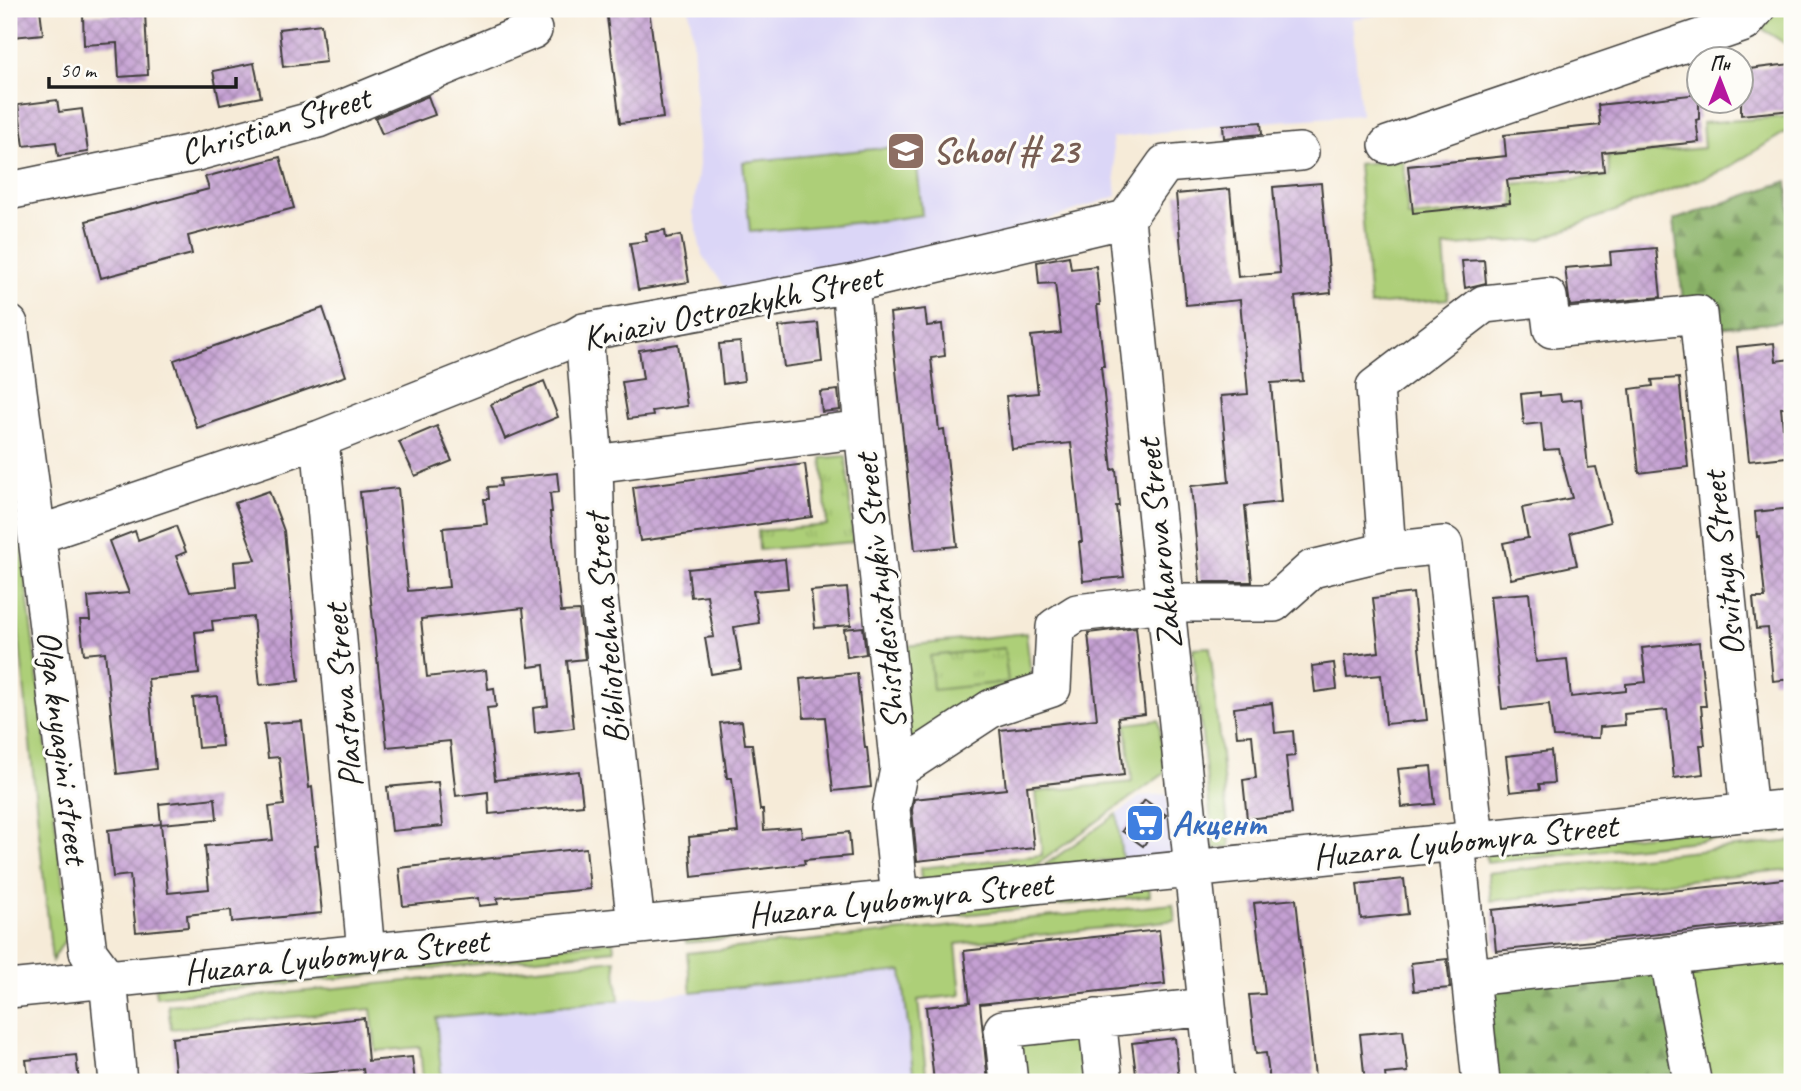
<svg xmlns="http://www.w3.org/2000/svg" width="1801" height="1091" viewBox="0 0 1801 1091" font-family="Caveat,sans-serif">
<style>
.built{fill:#dbd6f7}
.green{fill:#adcf78;stroke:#64764a;stroke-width:2}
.forest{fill:url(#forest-firs);stroke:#536742;stroke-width:2}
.park{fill:url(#park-tufts);stroke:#64764a;stroke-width:2}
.building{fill:url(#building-cross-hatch)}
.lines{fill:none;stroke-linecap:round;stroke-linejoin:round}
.minor-casing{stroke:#3d3b38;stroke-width:40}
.minor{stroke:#fff;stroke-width:37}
.labels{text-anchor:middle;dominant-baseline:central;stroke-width:6;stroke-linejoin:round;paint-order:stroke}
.street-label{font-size:35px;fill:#1c1c1c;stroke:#fdfcf7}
.education-label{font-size:35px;font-weight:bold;fill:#785e54;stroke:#fdfcf7;text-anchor:start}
.shop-label{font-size:35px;font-weight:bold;fill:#366cbe;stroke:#fdfcf7;text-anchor:start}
</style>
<defs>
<pattern id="forest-firs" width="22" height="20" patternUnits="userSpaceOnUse" patternTransform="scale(1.75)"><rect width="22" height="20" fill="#8ab268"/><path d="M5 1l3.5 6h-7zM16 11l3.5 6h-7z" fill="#709055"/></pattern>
<pattern id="park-tufts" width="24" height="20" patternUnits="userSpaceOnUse" patternTransform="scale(1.75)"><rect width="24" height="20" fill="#adcf78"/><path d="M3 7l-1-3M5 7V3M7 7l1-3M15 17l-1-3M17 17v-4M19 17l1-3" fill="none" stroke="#94b167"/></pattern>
<pattern id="building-cross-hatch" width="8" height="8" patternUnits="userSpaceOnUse" patternTransform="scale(1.75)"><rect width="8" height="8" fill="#c5a0d3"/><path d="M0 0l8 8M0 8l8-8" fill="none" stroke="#9f82aa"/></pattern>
</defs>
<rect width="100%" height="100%" fill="#fdfcf7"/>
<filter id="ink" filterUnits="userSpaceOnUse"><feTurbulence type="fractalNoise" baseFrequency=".0143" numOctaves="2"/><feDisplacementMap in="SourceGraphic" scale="14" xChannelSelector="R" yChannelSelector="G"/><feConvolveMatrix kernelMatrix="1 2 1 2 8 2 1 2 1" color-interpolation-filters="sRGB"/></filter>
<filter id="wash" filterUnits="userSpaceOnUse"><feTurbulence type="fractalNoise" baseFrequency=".00686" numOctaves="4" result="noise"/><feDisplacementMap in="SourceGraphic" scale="28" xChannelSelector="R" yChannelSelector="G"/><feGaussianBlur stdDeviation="1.57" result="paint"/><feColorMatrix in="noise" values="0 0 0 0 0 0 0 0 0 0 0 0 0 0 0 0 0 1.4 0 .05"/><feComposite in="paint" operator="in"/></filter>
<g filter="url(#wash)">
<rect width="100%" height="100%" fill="#f6ebd8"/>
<path class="built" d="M689,9h725l-62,10 9,96 -138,10 -111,13 5,58 -143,49 -247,45 -25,-35 -9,-42 6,-49 -6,-127z
M1167,794l7,66 -52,6 -5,-52 24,-18z
M903,971l11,111h-472l-7,-64z"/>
<path class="green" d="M1775,9h17v39l-31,-20z
M1792,116v12l-68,42 -183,69 -97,8 4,52 -78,6 -12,-141 45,-4 5,57 106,-9 -1,-24 96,-8 -1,-20 96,-8 -2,-25z
M915,145l7,70 -35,5 -137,12 -7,-70z
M9,511l10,17 50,405 -17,28 -43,-425z
M1026,633l6,50 -124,66 -11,-102z
M1210,647l20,200 -16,2 -21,-201z
M1159,720l6,53 -133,95 -111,12 -1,-12 122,-13 -6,-63 96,-10 -6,-58z
M1117,814l5,45 -80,8z
M1792,820v11l-305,32 -1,-11z
M1792,841v28l-301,32 -3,-28z
M1149,886l1,10 -464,47 -2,-10z
M1173,904l2,16 -219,24 5,51 -43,5 9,82h-13l-12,-111 -211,21 -4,-39z
M613,941l1,9 -458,47 -1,-10z
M1792,952v123l-65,7h-28l-21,-118z
M615,960l4,40 -183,18 6,64h-19l-3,-35 -44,4 -5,-42 -200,20 -3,-24z
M1083,1027l6,55h-72l-5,-47z"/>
<path class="forest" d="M1787,181l5,55v85l-75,7 -3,-29 -31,3 -9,-82z
M1661,966l20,108 -80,8h-112l-10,-97z"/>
<path class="park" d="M846,456l7,86 -94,8 -1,-19 69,-6 -5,-67z
M1004,648l4,34 -75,8 -3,-34z"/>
<g id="blocks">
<path class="building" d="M11,9h29l3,25 -30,3z
M606,9h43l14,109 -43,5z
M145,12l3,63 -29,2 -2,-34 -33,2 -1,-30z
M321,24l5,38 -43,5 -4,-38z
M254,63l7,34 -41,8 -7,-34z
M1791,64l1,46 -51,5v-45z
M1699,94v25l-3,1 3,22 -97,10 2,19 -97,9 3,23 -97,10 -5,-47 98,-10 -2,-21 96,-10 -2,-20z
M428,96l7,19 -53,19 -7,-16z
M57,100l2,12 23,-3 6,43 -30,4 -2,-14 -32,4 -6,-41z
M1261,122l1,12 -38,4 -1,-13z
M280,157l14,51 -106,28 4,18 -91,24 -15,-57 123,-32 -4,-12z
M1321,183l10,110 -36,4 8,84 -32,2 10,119 -36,4 7,76h-52l-9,-96 38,-4 -8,-86 27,-2 -8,-94 -54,5 -10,-111 54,-5 8,88 42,-4 -7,-86z
M665,230l1,8 15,-3 8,47 -51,8 -8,-47 17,-2 -2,-8z
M1656,248l5,49 -91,9 -5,-38 46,-4 -1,-12z
M1069,256l2,13 25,-3 4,39h-3l7,61h-3l11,104 4,-1 3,37h-3l8,71 -41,4 -4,-39h3l-11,-99 -59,6 -6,-53 32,-3 -7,-57 30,-3 -6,-50 -16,1 -2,-22z
M1484,260l2,23 -21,5 -3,-27z
M323,308l23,68 -149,52 -23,-68z
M925,309l2,17 15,-2 3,32 -14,2 8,72 5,-1 13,117 -42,4 -25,-237z
M818,323l4,39 -38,5 -5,-40z
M740,342l4,39 -21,3 -4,-40z
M1774,343l2,18 16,-2v48l-11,1 5,49 -37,4 -12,-114z
M678,344l9,62 -35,5 1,5 -25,3 -6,-37 21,-3 -4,-29z
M1679,378l9,89 -49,6 -9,-84 23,-3 -1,-6z
M544,381l14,36 -53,22 -14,-35z
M838,390l2,20 -18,2 -2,-20z
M1540,392v4l20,-2 1,7 20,-2 7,69 8,-1 14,55 -40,11 7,32 -66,14 -8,-36 25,-5 -6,-30 50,-10 -13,-49 -15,1 -3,-27 -17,2 -3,-31z
M437,426l15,35 -37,15 -16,-34z
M805,464l7,53 -172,24 -7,-54z
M557,473l2,19 -9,1 2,19h-2l11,100 18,-1 6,48 -18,2 7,67 -39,5 -2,-25 15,-2 -4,-41 -15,2 -6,-59 -102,11 6,58 59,-7 2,19 6,-1 2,19 -9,1 8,72 84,-9 4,34 -94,9 -1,-22 -32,4 -6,-55 -63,6 -14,-126 -13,-129 38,-4 10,103 41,-4 -6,-59 44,-4 -3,-25h5l-1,-12 13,-1 -1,-7z
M269,491l15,40 15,150 -39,4 -7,-68 -41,4 1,9 -18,2 4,42 -51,5 8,90 -39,5 -12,-122 -21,2 -4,-34h10l-2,-23 41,-4 -20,-52 26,-10 3,9 38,-14 10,26 -10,4 14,36 46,-5 -2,-25 22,-2 -21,-57z
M1792,508v171l-19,2 -5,-53 -12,1 -3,-31h12l-6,-62 -2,1 -2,-25z
M785,559l3,29 -35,3 6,32 -25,4 7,42 -30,5 -6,-36 9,-1 -7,-42 -16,2 -3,-28z
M847,588l4,37 -36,3 -4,-37z
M1413,593l14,127 -41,4 -5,-49 -34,3 -3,-22 35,-4 -6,-54z
M1529,593l7,69 31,-3 4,38 55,-6v-7l20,-2 -4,-34 57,-6 7,64h-5l4,39h-5l3,29 -29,4 -7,-68 -43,4 1,11 -25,2 -1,11 -46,-1 -4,-33 -47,5 -12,-113z
M863,627l3,27 -19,3 -3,-28z
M1136,627l9,87 -27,3 6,58 -97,11 7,62 -117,13 -5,-51 2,-11 92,-10 -6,-59 97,-11 -9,-86z
M1334,663l3,26 -22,3 -3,-26z
M857,673l8,75h2l4,39 -38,4 -8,-74 -21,1 -4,-39z
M217,696l5,50 -24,2 -5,-50z
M1272,703l3,30 18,-2 2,25 -9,1 6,57 -45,5 -4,-39 13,-2 -4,-43 -15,1 -3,-28z
M302,721l7,67 3,-1 6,58 -3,1 7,67 -90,9 -1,-12 -44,5 1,12 -52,5 -6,-57 -17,2 -5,-47 53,-6 7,69 41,-4 -4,-43 68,-6 -4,-33 15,-2 -5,-48 -11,1 -4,-34z
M742,721l3,23h7l8,66h3l1,20 37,-3 1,10 47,-5 2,24 -47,4 1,4 -113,13 -3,-40 49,-5 -6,-54h-5l-7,-55z
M1551,751l3,32 -15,1 1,5 -30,3 -4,-36z
M1431,766l4,38 -33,3 -4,-38z
M438,782l5,44 -51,5 -5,-44z
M215,798l2,21 -56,5 -2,-20z
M1145,800l21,15 -23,31 -21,-15z
M586,848l4,41 -93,9 1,6 -19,2 -1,-8 -75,8 -4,-38z
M1792,878v42l-296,31 -4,-41z
M1404,879l4,35 -47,5 -4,-35z
M1296,899l19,178 -7,1v4h-19v-2l-19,2 -4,-29 -10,1 -7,-59 16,-1 -11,-91z
M1159,930l6,54 -185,20 8,78h-54l-8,-75 44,-5 -6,-51z
M1447,959l3,29 -36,3 -3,-28z
M364,1018l4,43 44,-4 3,25h-50l-2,-13 -132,13h-55l-4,-44z
M1403,1030l5,42 -23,2 1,8h-21l-5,-48z
M1175,1038l4,44h-42l-5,-39z
M76,1055l3,27h-50l-3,-22z"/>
</g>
</g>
<g filter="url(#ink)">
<use href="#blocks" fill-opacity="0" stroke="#3d3b38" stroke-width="2"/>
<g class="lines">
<defs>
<path id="minor" d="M1388,145l356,-122 12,-14
M9,191l188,-39 121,-33 215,-89
M1126,219l89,863
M850,284l13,145 36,340 -8,40 9,90
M9,324l22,165 57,463 20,27 10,103
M584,332l10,132 3,116 39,345
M320,439l46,514
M594,464l269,-35
M37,535l283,-96 254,-101 10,-6 266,-48 276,-65 39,-55 135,-12
M1387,551l57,-6 31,295
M899,769l93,-61 60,-20 3,-61 22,-14 88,-10h109l38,-34 75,-18 -12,-164 109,-83 64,-7 4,32 146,-15 51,499
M1456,842l25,240
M1668,955l24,125
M1470,977l322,-35
M9,989l1783,-181
M1097,1018l7,64
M1009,1082l-6,-53 204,-22"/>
</defs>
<use href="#minor" class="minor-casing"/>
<use href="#minor" class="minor"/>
</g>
</g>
<defs>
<symbol id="school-square" viewBox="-11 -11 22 22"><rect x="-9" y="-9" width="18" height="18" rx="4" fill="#8d6e63" stroke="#fdfcf7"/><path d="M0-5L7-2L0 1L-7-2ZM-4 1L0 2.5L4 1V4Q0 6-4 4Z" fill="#fff"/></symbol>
<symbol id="supermarket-square" viewBox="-11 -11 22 22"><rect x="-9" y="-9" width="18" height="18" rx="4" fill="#3f7fe0" stroke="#fdfcf7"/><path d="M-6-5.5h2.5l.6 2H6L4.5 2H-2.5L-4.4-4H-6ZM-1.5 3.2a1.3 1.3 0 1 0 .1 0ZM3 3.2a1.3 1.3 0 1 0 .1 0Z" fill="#fff"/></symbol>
</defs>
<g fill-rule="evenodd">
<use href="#school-square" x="884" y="129" width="44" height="44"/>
<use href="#supermarket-square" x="1123" y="801" width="44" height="44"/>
</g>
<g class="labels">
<g class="street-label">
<text transform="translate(275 125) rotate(-17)">Christian Street</text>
<text transform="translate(732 307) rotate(-12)">Kniaziv Ostrozkykh Street</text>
<text transform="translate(1159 544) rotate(-96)">Zakharova Street</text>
<text transform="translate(1723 564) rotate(-96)">Osvitnya Street</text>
<text transform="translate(880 592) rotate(-96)">Shistdesiatnykiv Street</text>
<text transform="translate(606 629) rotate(-95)">Bibliotechna Street</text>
<text transform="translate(343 696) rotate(-95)">Plastova Street</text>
<text transform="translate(63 747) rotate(83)">Olga knyagini street</text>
<text transform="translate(1465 841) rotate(-6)">Huzara Lyubomyra Street</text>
<text transform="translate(900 899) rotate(-6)">Huzara Lyubomyra Street</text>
<text transform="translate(336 956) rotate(-6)">Huzara Lyubomyra Street</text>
</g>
<g class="education-label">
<text x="933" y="151">School # 23</text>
</g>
<g class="shop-label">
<text x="1172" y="823">Акцент</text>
</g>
</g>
<rect width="1801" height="1091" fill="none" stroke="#fdfcf7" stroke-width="35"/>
<g transform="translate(1720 80)"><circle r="33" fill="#fdfcf7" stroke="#a3a29f" stroke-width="2"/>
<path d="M0-5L12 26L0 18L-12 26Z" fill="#b5179e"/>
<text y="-10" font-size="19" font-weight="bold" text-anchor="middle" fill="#1c1c1c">Пн</text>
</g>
<path d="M49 77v10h187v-10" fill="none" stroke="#1c1c1c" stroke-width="3.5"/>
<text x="60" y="77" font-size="21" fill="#1c1c1c" stroke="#fdfcf7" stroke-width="5" paint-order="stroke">50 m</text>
</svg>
